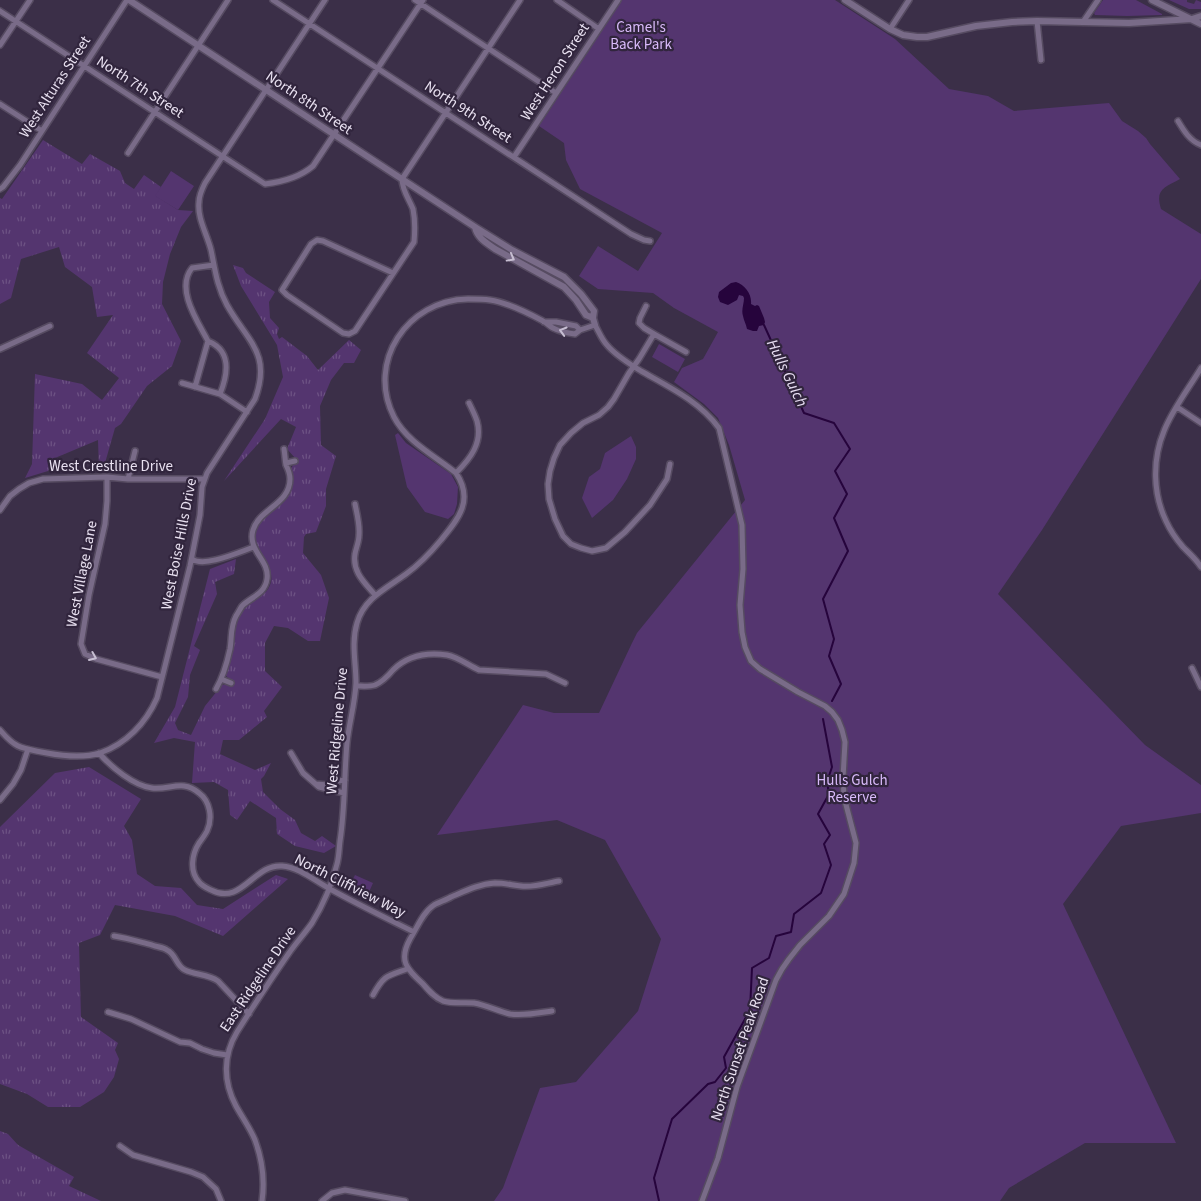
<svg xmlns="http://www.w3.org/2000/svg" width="1201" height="1201" viewBox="0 0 1201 1201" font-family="'Source Sans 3',sans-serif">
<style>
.grass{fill:url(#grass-tufts)}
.park{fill:#54356f}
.water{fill:#26043c}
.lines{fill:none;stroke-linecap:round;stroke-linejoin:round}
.stream{stroke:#26043c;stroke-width:2}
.minor-casing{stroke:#564b61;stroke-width:8}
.tertiary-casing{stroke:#564b61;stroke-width:9}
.minor{stroke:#796b88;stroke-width:5}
.tertiary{stroke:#796b88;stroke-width:6}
.oneway{stroke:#c7bed2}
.labels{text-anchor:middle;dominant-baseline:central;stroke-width:4.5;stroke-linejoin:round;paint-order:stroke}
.park-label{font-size:15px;fill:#d9bafa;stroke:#31253d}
.street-label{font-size:15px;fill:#e9e1f1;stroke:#31253d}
.water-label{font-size:16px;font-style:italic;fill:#e6dcf1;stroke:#31253d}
</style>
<defs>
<pattern id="grass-tufts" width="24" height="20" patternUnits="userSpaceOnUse" patternTransform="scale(1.25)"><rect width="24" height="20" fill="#54356f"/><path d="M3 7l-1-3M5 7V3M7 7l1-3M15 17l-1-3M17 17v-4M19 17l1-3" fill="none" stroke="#6d5284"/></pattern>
</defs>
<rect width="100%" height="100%" fill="#3b2f48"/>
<path class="grass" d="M43,140l39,24 8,-10 30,17 5,12 9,6 10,-14 17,12 -5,9 22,14 15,1 -12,16 -11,27 -7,28 -1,22 19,37 -9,25 -25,20 -26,38 -6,4 -12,42h-4l-1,-30 -43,18 -7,13 -23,7 7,-14 3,-90 47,10 20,16 17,-22 -32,-25 26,-38 -16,2 -5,-30 -27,-20 -6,-20 -38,12 -10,39 -11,6v-106l2,1z
M233,265l10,3 3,5 29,19 -6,10 1,16 9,10 -2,6 2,5 3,-2 25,19 11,14 31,-30 12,10 -7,13h-10l-13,17 -11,26 1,39 15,11 -10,33v17l-10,26 -10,2 -2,3 -1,16 18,22 8,23 -9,43h-12l-20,-13 -14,-2 -9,17v28l17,16 -18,24 3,6 -28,23h-16l-3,14 35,16 16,-7 -7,13 -3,3 2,13 17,17 15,11 6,13 14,8 7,-5 14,10 -12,7 -29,-7 -18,-12 -1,-16 -26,-17 -13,19 -7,-5 -2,-25 -14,-8 -22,1 3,-41 -21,-4 -20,5 21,-36 35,-138 26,-10 -2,15 -19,8 2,12 -23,52 6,4 -10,25 -2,22 -13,26 3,7 13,5 14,-29 17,-21 9,-1v-4l-6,-5c2,-8 5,-15 7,-23 3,-14 2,-32 13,-44 8,-9 23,-12 26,-26 4,-20 -23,-35 -14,-55 2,-4 7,-8 10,-11 20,-16 29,-21 24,-47l5,-10 -9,-10 9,-22 -15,-8 -57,62 41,-62 18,-42 -6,-32 -36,-59z
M89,767l52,32 -17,27 8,14 5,34 18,12 26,2 16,17 26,4 53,-34 12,4 -65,57 -48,-20 -60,-11 -15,30 -21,8 2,74 37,26 -3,7 4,9 -5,18 -10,15 -24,15h-32l-21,-13 -27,-10v-257l55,-54z
M0,1131l8,3 10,11 56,32 -5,9 32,15h-101z"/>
<path class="park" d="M622,0h213l60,39 54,50 39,7 26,15 95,-8 13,18 16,10 8,7 4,6 30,35c-16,9 -25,10 -19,30l40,25v45l-159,251 -44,64 147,151 56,40v28l-80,13 -58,78 113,239h-91l-76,45 -9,13h-506l9,-13 37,-100 36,-6 62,-71 23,-72 -56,-99 -48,-20 -120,15 86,-130 31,8h45l33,-70 5,-10 108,-133 -16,-55 -11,-27 -14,-14 -30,-22 8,-14 21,-9 15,-27 -44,-24 -21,-15 -55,-4 -19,-13 19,-30 40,25 24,-38 -82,-44 -14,-29 -2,-17 -25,-17z
M1103,0h33l26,14v1l-35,1 -32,-1 -1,-2z
M1169,0h18v2l7,2 2,-4 5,2v7h-12z
M171,171l23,15 -16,24 -23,-14z
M659,344l26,15 -7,13 -26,-15z
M398,433l8,10 45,31 7,13 -1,17 -3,10 -6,5 -23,-7 -18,-25 -12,-52z
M631,436l5,11v12l-9,20 -14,21 -21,18 -10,-20 7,-21 11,-8 5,-16z
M355,875l18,8 -4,9 -18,-9z"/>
<path class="water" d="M736,282c9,3 16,12 15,22l4,2 2,-1 2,1 5,12 1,4 -1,3 -5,1 -2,5h-4l-6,-2c-1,-5 -3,-8 -4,-13 -2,-6 1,-12 1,-18l-1,-2 -4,-1 -2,5 -9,5 -8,-3 -2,-5 1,-5 12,-9z"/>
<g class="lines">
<path class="stream" d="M764,325l40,88 30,10 16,26 -15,22 12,23 -13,24 14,33 -25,48 11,40 -5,17 12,28 -9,17
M659,1201l-5,-23 18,-59 36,-35 7,-2 11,-14 -2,-11 26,-47 2,-42 17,-10 7,-22 15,-4 3,-18 27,-21 10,-28 -7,-21 6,-9 -12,-21 11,-20 -2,-12 5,-15 -9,-48"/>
<defs>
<path id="minor" d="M273,0l358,234 13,6 6,1
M415,0l141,93
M557,0l42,29
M0,11l265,173c17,-2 35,-7 48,-18l110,-166
M1037,21l4,39
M1083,22l15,-22
M890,29l19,-29
M0,45l30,-45
M0,104l42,27
M1178,121c6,10 12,20 23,24
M128,153l100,-153
M514,157l104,-157
M0,189l3,-2 17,-22 107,-165
M214,265l-22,3c-17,21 6,54 16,73 24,10 20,33 12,53
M393,273l-70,-32 -6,-1 -6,4 -29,46 5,5 56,38 6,1 6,-3 59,-89c1,-11 1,-23 -1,-33 -4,-10 -11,-19 -11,-30l118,-179
M646,306l-6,12 -1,5 5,5 10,6 -15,25 -10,14 -15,26 -6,8 -9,8 -16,8 -12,10 -11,12 -6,13 -4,13 -2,13 1,15 6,20 8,17 8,8 10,4 11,3 14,-3 19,-16 25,-27 17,-26 3,-15
M580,330l15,-5c4,7 7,15 12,20 9,11 23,19 34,26 28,16 58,30 78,57l23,97 1,44 -3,36 2,27 3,15 6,14 9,8 38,23 27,14 7,6 6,8 4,10 3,12 -2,36 1,19 12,46 -2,20 -10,31 -15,22 -29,29 -11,14 -7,10 -6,11 -39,107 -19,71 -16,43
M654,334l32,18
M0,349l50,-23
M1201,368c-12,20 -29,42 -37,63 -12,29 -11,63 2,90 4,9 11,19 17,26 7,7 13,12 18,20
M182,383l38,11 27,18
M195,387l13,-46
M1177,407l24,16
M286,463l9,-2
M456,473c14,-14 27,-30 21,-52 -2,-6 -5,-12 -8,-18
M107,477v24l-2,23 -16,71 -8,49 4,10 11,5 66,18
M128,479l7,-28
M355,504c2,10 5,21 4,31 0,7 -3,13 -4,19 -3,18 10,29 20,41
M0,510l10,-14 9,-7 10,-6 14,-4 64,-2 21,2h76
M192,559c12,9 47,-7 62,-12
M1192,668l9,19
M221,679l10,4
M356,686c6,0 13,1 19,-1 7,-3 13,-9 18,-15 15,-15 33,-18 54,-15 11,2 21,10 32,15l67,4 19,9
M216,689c7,-12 11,-26 14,-40 2,-11 0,-22 6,-33 2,-3 4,-7 6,-10 9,-9 23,-12 25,-27 3,-19 -20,-28 -14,-49 6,-21 37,-26 37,-51 0,-5 -2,-10 -4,-14 -1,-5 -1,-10 -2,-16
M0,730c17,20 22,18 47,23 16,3 37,5 53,0 26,-9 46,-30 57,-55l33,-132 10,-51 2,-28 5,-14 48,-74c17,-46 -8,-58 -28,-94 -10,-18 -12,-36 -16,-55 -4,-16 -14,-32 -12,-48 0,-7 3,-13 6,-19l120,-183
M99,753c12,14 35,33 53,35 18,2 31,-9 47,5 11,8 14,25 8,38 -2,4 -5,8 -8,12 -7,11 -10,28 0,39 3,4 8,6 12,8 31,16 42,-26 71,-24 17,1 33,15 48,23 27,15 56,29 84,43
M291,753l12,20 16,14 25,6
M316,784l12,1 4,-3 13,-2
M0,800l13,-16 8,-14 7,-21
M114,936c13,2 26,6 38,9 5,2 11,2 15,5 9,4 9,16 18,20 10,5 23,4 33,11l31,33
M373,995c11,-20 14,-19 34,-26
M552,1011c-14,2 -28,5 -42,3 -12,-3 -24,-9 -36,-11 -10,-1 -21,1 -31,-2 -8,-3 -14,-10 -20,-17 -16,-15 -25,-23 -13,-45 7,-11 13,-27 24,-34 5,-3 12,-5 17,-8 14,-6 28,-13 44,-14 9,0 17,2 26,3 12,2 26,-3 38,-5
M108,1012l23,7 49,23 10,1 12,6 12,4 13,2
M120,1146l13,9 58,17 12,5 13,12 5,12
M262,1201c3,-21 0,-42 -7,-61 -5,-12 -13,-23 -19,-34 -13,-24 -13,-51 1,-74 17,-27 34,-53 52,-79 7,-10 16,-20 23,-30 11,-18 20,-39 25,-59 2,-7 2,-15 3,-23 5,-32 4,-65 7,-98 2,-20 8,-39 9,-60 0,-20 -5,-40 1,-60 7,-25 30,-35 49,-49 14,-10 25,-22 35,-34 18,-22 33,-40 15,-67 -21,-17 -49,-31 -62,-56 -28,-55 13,-117 74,-118 7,0 15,0 22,1 15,2 40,14 53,21 4,2 6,5 10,7 6,3 14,5 22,6l5,-4 -4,-4 -20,-4h-12
M322,1201l10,-8 13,-3 60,11"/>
<path id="tertiary" d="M129,0l346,227 37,23 52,27 17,17 13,17 -1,7 2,7
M845,0l45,29 13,6 14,2h10l49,-11 36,-4 25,-1 92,2 63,-4 9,-3
M1152,0l49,24
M475,227c2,11 12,16 20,22l69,38 12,13 10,15 7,3"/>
</defs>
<use href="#minor" class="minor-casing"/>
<use href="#tertiary" class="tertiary-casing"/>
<use href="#minor" class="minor"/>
<use href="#tertiary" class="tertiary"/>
</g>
<defs><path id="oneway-chevron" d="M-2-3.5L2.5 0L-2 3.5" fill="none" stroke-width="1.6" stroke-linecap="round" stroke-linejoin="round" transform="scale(1.25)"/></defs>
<g class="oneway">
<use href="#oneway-chevron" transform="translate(511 258) rotate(29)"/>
<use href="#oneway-chevron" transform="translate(563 331) rotate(-164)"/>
<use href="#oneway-chevron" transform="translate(93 657) rotate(23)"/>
</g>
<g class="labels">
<g class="park-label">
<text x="641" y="27">Camel's<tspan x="641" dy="17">Back Park</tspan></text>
<text x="852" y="780">Hulls Gulch<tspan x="852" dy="17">Reserve</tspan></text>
</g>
<g class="street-label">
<text transform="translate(555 72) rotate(-57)">West Heron Street</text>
<text transform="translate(55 87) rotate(-57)">West Alturas Street</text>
<text transform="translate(140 87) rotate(33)">North 7th Street</text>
<text transform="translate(309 103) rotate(34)">North 8th Street</text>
<text transform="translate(468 112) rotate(33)">North 9th Street</text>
<text x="111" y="466">West Crestline Drive</text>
<text transform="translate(179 544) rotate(-79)">West Boise Hills Drive</text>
<text transform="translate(82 574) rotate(-79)">West Village Lane</text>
<text transform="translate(337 731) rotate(-85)">West Ridgeline Drive</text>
<text transform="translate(350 886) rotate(27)">North Cliffview Way</text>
<text transform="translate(258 979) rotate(-56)">East Ridgeline Drive</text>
<text transform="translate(740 1049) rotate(-71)">North Sunset Peak Road</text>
</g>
<g class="water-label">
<text transform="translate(787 373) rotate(64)">Hulls Gulch</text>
</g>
</g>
</svg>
